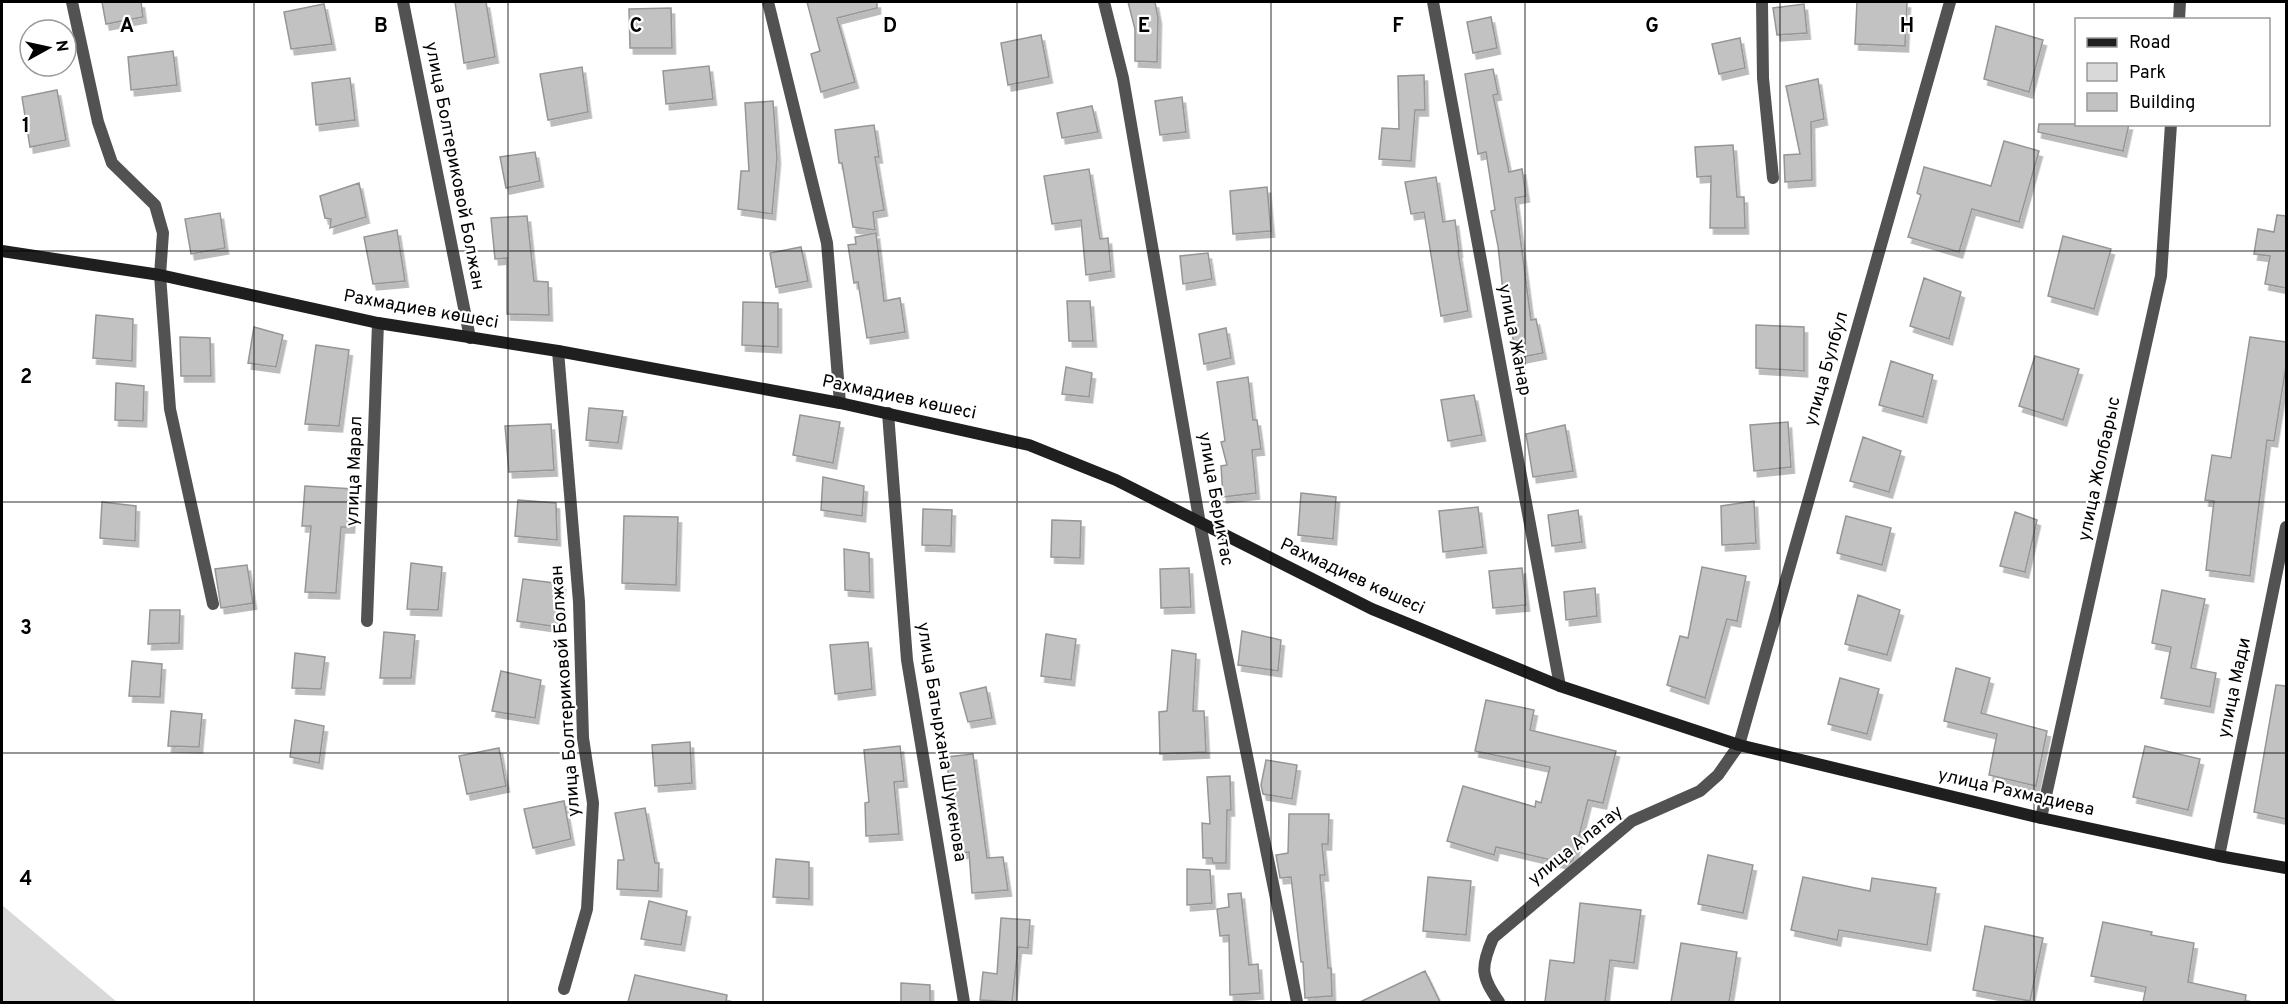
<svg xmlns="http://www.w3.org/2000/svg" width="2288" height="1004" viewBox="0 0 2288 1004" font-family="Overpass,sans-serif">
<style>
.green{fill:#d9d9d9}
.building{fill:#c2c2c2;stroke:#969696;stroke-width:1.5;filter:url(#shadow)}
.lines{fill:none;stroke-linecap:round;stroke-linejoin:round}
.street{stroke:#525252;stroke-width:12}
.secondary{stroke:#1f1f1f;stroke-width:12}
.grid{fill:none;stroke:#000;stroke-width:1.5;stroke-opacity:0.55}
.labels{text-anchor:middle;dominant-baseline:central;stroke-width:4.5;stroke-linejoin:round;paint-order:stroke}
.street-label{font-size:18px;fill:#000;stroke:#fff}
.grid-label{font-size:20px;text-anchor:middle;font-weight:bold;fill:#000;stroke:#fff;stroke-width:4.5;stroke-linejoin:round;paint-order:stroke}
</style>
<defs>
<filter id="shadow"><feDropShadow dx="3.5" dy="6" stdDeviation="0" flood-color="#0004"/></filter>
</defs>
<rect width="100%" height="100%" fill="#fff"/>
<path class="green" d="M2,905l115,97h-115z"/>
<path class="building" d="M102,2h39l2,15 -37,7z
M455,2h31l9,55 -31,6z
M807,2h70v6l-40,10 18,64 -34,10 -10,-38 9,-3z
M1128,2h27l3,16 -1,44 -22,-1v-32z
M1857,2h50l-2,44 -50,-2z
M324,4l8,40 -41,5 -7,-37z
M1804,4l3,29 -30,2 -4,-27z
M671,8l1,40h-42l-1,-39z
M1491,17l6,31 -24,5 -6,-31z
M1996,26l47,14 -14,52 -45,-13z
M1041,35l8,42 -41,8 -7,-42z
M1740,38l5,30 -26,6 -7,-30z
M173,51l4,34 -46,5 -3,-33z
M709,66l4,33 -47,5 -3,-33z
M582,67l6,45 -40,8 -8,-46z
M1493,69l5,25 -5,1 16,77 13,-3 4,27 -11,2 16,122 5,-1 7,34 -26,5 -14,-67 -5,-45 -7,-35 4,-1 -9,-58 -8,2 -13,-80z
M1424,75l1,35h-10l-4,51 -32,-2 3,-31 17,1 -1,-53z
M350,78l5,42 -39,5 -4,-42z
M1818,79l6,40 -13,3 1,58 -27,2 -1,-27 16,-1 -14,-68z
M57,90l9,50 -36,7 -8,-50z
M1182,97l4,35 -26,3 -5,-34z
M773,101l4,57 -5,56 -34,-5 3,-38h8l-4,-68z
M1092,106l6,26 -36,6 -5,-25z
M2039,124h90l-6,27 -85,-19z
M874,125l5,32h-4l9,53 -11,2 2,18 -22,-3 -11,-64h-3l-4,-33z
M2004,141l35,10 -20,71 -47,-13 -13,43 -51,-15 13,-42 -4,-2 7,-26 67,19z
M1733,145l4,52h7l1,31h-35l1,-52 -14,1 -2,-30z
M535,152l5,29 -34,7 -6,-31z
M1089,169l11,70 8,-1 3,33 -25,4 -5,-55 -29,4 -8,-48z
M1436,177l7,45 12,-2 4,31h-1l10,60 -27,5 -17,-104 -13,2 -6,-32z
M359,183l7,34 -36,11 1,-9 -6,-1 -5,-22z
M1267,187l4,44 -38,3 -3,-43z
M220,213l5,35 -34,6 -6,-35z
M2277,215l9,1v72l-21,-4 5,-28 -16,-2 4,-25 16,3z
M527,216l7,65 14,1 1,33 -42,-1v-56l-12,1 -4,-41z
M397,230l8,51 -32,3 -9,-47z
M876,233l8,68 16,-3 5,34 -38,6 -9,-56 -4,1 -6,-38 8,-1 -1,-7z
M2063,236l48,13 -17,60 -46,-13z
M801,247l7,34 -32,6 -6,-34z
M1208,253l4,26 -29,5 -3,-28z
M1924,278l37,14 -12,47 -39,-13z
M1067,301h23l3,40h-24z
M743,302l35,1v44l-36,-2z
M96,315l37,4 -1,42 -39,-3z
M1756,325l48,2v44l-48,-3z
M254,327l29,8 -7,32 -28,-4z
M1226,328l5,30 -27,6 -5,-30z
M180,337l30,1 1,38h-30z
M2250,337l36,5v24l-12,75 -7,-1 -17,136 -44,-6 8,-69 -9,-1 7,-45 19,3z
M316,345l33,5 -10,76 -34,-2z
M2035,356l44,13 -16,51 -44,-14z
M1891,361l42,14 -10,42 -44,-12z
M1066,367l26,6 -3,24 -27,-3z
M1248,377l5,43h4l4,29 -9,1 4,43 -33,4 -2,-31 6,-1 -6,-23 4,-1 -8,-59z
M116,383l28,3 -1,35 -28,-1z
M1474,395l8,40 -34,6 -7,-41z
M589,408l34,3 -5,32 -32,-3z
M800,415l40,7 -7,41 -40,-8z
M1788,422l3,45 -37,4 -4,-46z
M551,424l3,46 -45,2 -4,-46z
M1565,425l8,46 -40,6 -7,-43z
M1863,437l38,14 -12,41 -39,-11z
M823,477l41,9 -2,30 -41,-6z
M305,486l49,3 -3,38h-10l-5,66 -31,-1 6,-66h-9z
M1301,493l35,4 -3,42 -35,-4z
M518,500l38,3 1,37 -42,-4z
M1754,501l2,42 -34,2 -1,-39z
M102,502l34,4 -1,35 -35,-3z
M1478,507l5,40 -40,5 -4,-41z
M923,509l29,1 -1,36 -29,-1z
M1578,510l4,32 -30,4 -4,-31z
M2015,512l22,8 -12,52 -25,-6z
M624,516l54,1 -2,68 -54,-2z
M1846,516l45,12 -9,37 -45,-12z
M1052,520l29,1 -1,37 -29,-1z
M844,549l25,4 1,39 -25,-2z
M411,563l31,4 -4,43 -31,-1z
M247,565l6,38 -32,5 -6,-39z
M1702,567l44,9 -9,45 -10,-2 -22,79 -38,-13 13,-49 8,2z
M1189,568l2,39 -30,1 -1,-39z
M1522,568l4,37 -33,3 -4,-37z
M523,579l39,5 -4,43 -41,-6z
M1595,588l2,28 -31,4 -2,-28z
M2162,590l43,9 -14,69 25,5 -6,34 -49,-9 10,-51 -19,-4z
M1858,595l42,15 -13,45 -42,-11z
M150,610h30l-1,33 -31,1z
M1242,631l39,9 -3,31 -40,-6z
M384,632l31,3 -4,43h-31z
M1046,634l30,5 -5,41 -30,-4z
M868,642l4,47 -37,5 -5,-49z
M1172,650l24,4 -3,57h11l2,41 -46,2 -1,-42 8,-1z
M295,653l30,4 -4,32 -29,-1z
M132,661l30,3 -2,33 -31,-1z
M1956,668l34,10 -9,35 66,18 -11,55 -47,-11 8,-41 -53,-13z
M501,671l40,9 -6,38 -43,-7z
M1840,678l39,11 -12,45 -39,-10z
M2276,685l10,1v133l-32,-7z
M986,687l6,31 -24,4 -8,-29z
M1486,700l48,10 -4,20 86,21 -13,52 -15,-3 -15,60 -5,4 -72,-17 -2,8 -47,-14 16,-55 72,21 1,-6 5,2 9,-36 -75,-16z
M171,711l31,3 -3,33 -31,-1z
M295,720l29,6 -5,37 -29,-6z
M690,742l2,41 -37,3 -3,-41z
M900,746l4,35 -10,1 5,52 -33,2 -1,-33 4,-1 -5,-52z
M2145,746l55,13 -12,51 -55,-13z
M499,748l7,38 -39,8 -8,-38z
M973,754l14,104 16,-1 5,33 -36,3 -3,-41 -10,1 -13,-96z
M1266,760l31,5 -5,34 -29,-5 -2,-9z
M1230,776l1,34h-4l-1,53h-13l-1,-5h-9l-1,-35 8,1 -3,-47z
M564,801l7,38 -38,9 -9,-39z
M645,808l10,55h4l-1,28 -41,-2 1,-29h6l-9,-47z
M1289,814h40l-1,30h-6l3,31h-5l8,93h3l1,28 -27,2 -2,-36h-2l-10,-85 -11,1 -4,-23 12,-2z
M1708,855l45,10 -10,48 -45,-9z
M776,859l33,3v37l-36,-2z
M1187,869l23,1 2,33 -25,2z
M1428,877l43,4 -5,54 -43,-4z
M1803,877l67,14 2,-13 64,10 -9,57 -88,-15 -2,10 -46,-10z
M1241,893l8,72 9,-1 2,29 -30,2 -1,-60 -9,1 -3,-27 12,-2 -1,-13z
M649,901l38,10 -6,34 -40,-6z
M1580,903l61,7 -7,53 -24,-3 -5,42h-60l5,-42 24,3z
M1001,918l29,2 -2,28 -10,-1 -6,55 -32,-2 3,-28 14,2z
M2103,922l49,10 -1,3 43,8 -6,39 58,13 -1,7h-102l3,-15 -55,-11z
M1985,926l58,12 -13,63 -57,-11z
M1681,943l56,9 -8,50h-58z
M1425,971l15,31h-80z
M635,975l92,20 -1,7h-98z
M901,983l29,2v17h-29z"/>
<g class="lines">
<path class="street" d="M72,2l26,120 14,41 43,42 8,28 -3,42 10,134 43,195
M403,2l67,336
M768,2l59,241 13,160
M1104,2l19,76 77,446 97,478
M1433,2l127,684
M1762,2l1,76 10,100
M2179,20l1,-18
M558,351l21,251 4,136 10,65 -6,106 -23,80
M888,413l19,247 57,342
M367,621l11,-298
M2041,818l120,-542 10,-152
M2219,856l67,-329
M1499,1002c-18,-26 -19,-34 -6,-64l139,-117 68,-30 18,-16 21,-30 211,-743"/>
<path class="secondary" d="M2,251l158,24 218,48 180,28 282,52 189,42 87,35 256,129 188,77 179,59 302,73 178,38 67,12"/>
</g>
<path class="grid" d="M254,2v1000M508,2v1000M763,2v1000M1017,2v1000M1271,2v1000M1525,2v1000M1780,2v1000M2034,2v1000M2,251h2284M2,502h2284M2,753h2284"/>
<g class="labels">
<g class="street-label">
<text transform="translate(454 166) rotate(79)">улица Болтериковой Болжан</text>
<text transform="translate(421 310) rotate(10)">Рахмадиев көшесі</text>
<text transform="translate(1514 340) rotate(79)">улица Жанар</text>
<text transform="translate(1827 369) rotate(-74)">улица Булбул</text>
<text transform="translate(899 398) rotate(12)">Рахмадиев көшесі</text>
<text transform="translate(2100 469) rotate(-78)">улица Жолбарыс</text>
<text transform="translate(355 471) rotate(-88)">улица Марал</text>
<text transform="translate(1215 499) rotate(80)">улица Бериктас</text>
<text transform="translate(1352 577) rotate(25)">Рахмадиев көшесі</text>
<text transform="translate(2235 688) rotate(-78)">улица Мади</text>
<text transform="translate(566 691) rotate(-94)">улица Болтериковой Болжан</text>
<text transform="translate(941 742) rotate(81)">улица Батырхана Шукенова</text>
<text transform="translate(2016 793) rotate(13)">улица Рахмадиева</text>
<text transform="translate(1576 846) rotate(-39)">улица Алатау</text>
</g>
</g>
<g class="grid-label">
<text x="127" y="32">A</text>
<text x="381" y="32">B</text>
<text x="636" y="32">C</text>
<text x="890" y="32">D</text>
<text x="1144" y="32">E</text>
<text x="1398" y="32">F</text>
<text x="1652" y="32">G</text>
<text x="1907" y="32">H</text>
<text x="26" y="132">1</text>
<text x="26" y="383">2</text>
<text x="26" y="634">3</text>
<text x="26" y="885">4</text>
</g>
<rect width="2288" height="1004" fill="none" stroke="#000000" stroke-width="6"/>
<rect x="2075" y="18" width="195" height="108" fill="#ffffff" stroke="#999999" stroke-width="1.5"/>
<rect x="2087" y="38" width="30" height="9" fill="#1f1f1f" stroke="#999999" stroke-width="1.5"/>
<text x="2129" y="48" font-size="18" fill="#000000">Road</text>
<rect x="2087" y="63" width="30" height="18" fill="#d9d9d9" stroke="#999999" stroke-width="1.5"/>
<text x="2129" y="78" font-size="18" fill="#000000">Park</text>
<rect x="2087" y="93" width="30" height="18" fill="#c2c2c2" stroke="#999999" stroke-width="1.5"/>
<text x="2129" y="108" font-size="18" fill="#000000">Building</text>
<g transform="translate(48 48) rotate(82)"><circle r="28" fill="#ffffff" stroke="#999999" stroke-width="1.5"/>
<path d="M0-4.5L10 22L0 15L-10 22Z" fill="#000000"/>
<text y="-9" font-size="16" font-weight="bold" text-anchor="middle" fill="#000000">N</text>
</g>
</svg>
